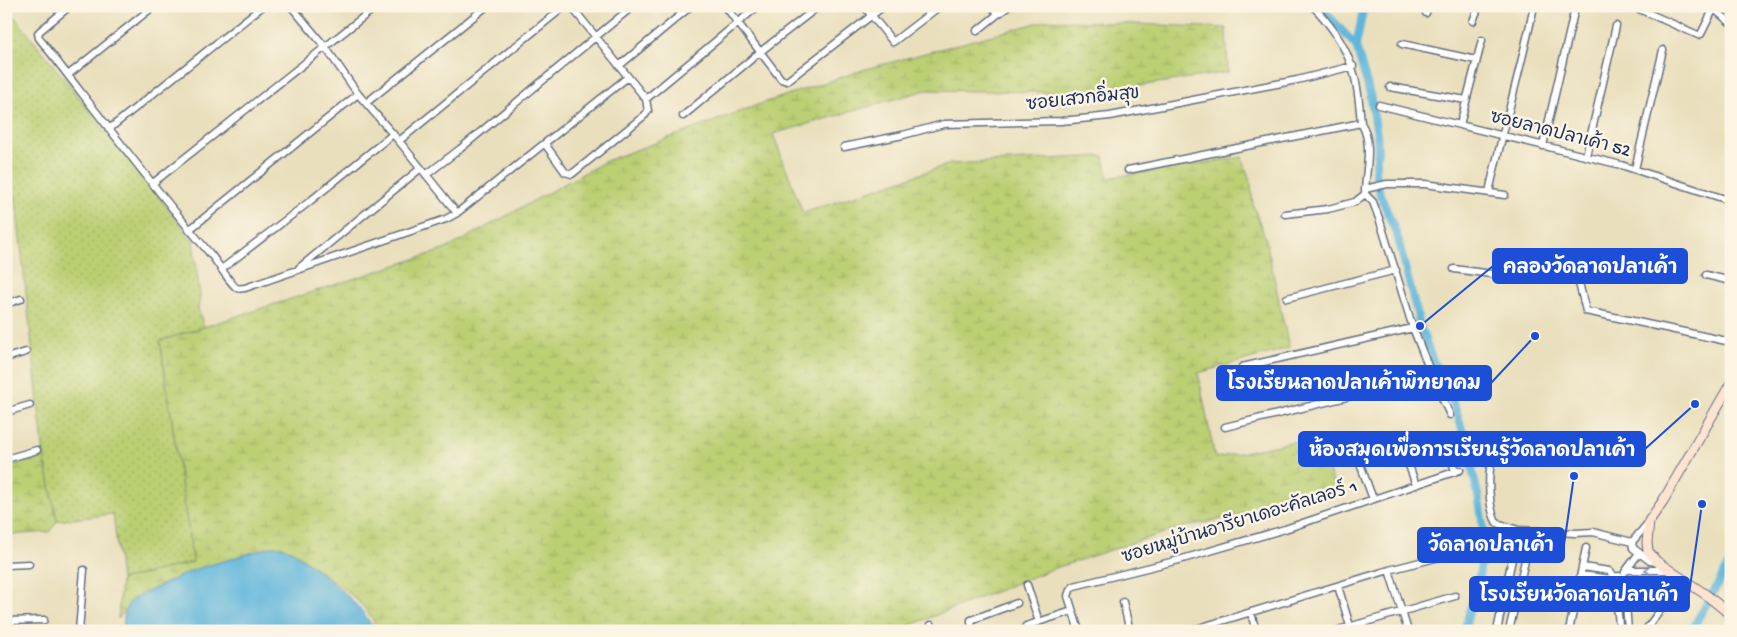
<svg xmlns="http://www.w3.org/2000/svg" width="1737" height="637" viewBox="0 0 1737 637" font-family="'Gochi Hand','Playpen Sans Thai',sans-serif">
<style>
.grass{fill:url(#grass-dots);stroke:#6b7f68}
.wetland{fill:url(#wetland-marsh);stroke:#6b7f68}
.water{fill:#5fb5db;stroke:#3d729c}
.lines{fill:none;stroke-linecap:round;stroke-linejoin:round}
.canal{stroke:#5fb5db;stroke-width:8}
.street-casing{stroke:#636d7f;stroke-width:9}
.secondary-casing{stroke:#636d7f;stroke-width:11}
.street{stroke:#fff;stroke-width:6}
.secondary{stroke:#fde4d1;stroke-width:9}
.oneway{stroke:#8d97ae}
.labels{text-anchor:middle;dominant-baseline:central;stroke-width:5;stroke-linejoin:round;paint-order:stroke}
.street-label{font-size:18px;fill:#1b2f5e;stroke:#fcf5e5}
.leader{fill:none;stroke:#1d4ed8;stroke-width:2}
.callout-dot{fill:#1d4ed8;stroke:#fcf5e5;stroke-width:2}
.callout{fill:#1d4ed8;stroke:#1d4ed8;stroke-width:2}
.callout-label{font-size:19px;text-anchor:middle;font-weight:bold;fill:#fff}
</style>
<defs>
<pattern id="grass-dots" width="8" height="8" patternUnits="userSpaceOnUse" patternTransform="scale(1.25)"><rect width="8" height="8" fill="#bbcf73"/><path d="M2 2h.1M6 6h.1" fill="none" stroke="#a0b266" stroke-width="1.8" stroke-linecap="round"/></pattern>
<pattern id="wetland-marsh" width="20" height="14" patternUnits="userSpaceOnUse" patternTransform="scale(1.25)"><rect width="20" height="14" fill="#bbcf73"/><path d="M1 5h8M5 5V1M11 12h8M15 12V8" fill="none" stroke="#a0b266"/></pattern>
</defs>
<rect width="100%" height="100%" fill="#fcf5e5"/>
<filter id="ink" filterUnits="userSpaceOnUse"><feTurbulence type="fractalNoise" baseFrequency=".02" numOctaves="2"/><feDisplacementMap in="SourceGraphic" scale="10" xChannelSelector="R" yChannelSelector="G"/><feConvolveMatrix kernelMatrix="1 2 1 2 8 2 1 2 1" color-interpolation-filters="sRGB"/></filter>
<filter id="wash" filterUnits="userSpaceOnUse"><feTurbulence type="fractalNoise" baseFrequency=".0096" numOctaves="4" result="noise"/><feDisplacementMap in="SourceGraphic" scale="20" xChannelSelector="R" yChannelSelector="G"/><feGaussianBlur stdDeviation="1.12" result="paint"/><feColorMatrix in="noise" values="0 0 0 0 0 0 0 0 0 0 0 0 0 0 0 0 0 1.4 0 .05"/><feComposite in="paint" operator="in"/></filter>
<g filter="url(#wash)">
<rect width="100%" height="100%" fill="#e9dfbc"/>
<path class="grass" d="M6,6l187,234 7,56 -2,13 6,18 -44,14 33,221 -72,18 -8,-66 -56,7 -13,-65 -32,-291 -6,-32z"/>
<path class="wetland" d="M1048,20l178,8 2,44 -134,21 -168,-3 -153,44 30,79 147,-49 154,-8 4,22 134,-21 9,27 2,21 13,35 23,108 -91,25 17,85 102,-21 20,57 -158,34 -124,40 -159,63h-518l-6,-13 -10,-13 -13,-12 -56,-42 -19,-5 -81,24 -59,28 -16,21 3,-39 72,-18 -33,-221 286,-92 160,-88 160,-59 100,-33z
M44,456l13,65 -7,11 -44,3v-68z"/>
<path class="water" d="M274,546l9,1 10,4c29,24 64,46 82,80h-252c1,-14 0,-23 11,-33l59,-28z"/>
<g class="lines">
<path class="canal" d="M1320,6l36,40 14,48 7,40 1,17 -3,20 5,23 17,41 23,91 11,30 24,51 11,35 12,53 7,42 -6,39 -15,55
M1356,46l8,-40
M1691,631l40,-70"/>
</g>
</g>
<g filter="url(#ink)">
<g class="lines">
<defs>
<path id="street" d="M70,6l-29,24 -3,3 1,5c57,73 112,147 173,218 4,5 21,31 25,32 2,1 5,0 8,0l201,-69 11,-6 171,-136
M291,6l35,42 32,46 41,47 58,72
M725,6l56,73 6,2 97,-75
M864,6l29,36 47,-36
M991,6l7,8 11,-8
M1312,6c9,7 14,15 21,24 22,32 25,55 28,93 13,20 4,49 4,71l8,8 7,19 33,107 19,48 18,39
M1632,6l66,29 3,-1 14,-28
M1714,9l17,14
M1426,13l2,-7
M1473,21l6,-15
M977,31l21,-17
M1402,44l74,16
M619,66l72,-60
M68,75l86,-69
M1390,87l76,13
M646,99l112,-93
M366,103l121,-97
M1379,105l242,60 110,36
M683,116l77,-64 59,-46
M1460,125l22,-85
M109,129l154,-123
M399,141l166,-135
M545,144l20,28 7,2 73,-59 3,-4 -2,-12 -75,-93
M1543,146l32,-138
M844,147l59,-12 41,-11 117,-3 49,-5 187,-36 56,-14
M1586,156l30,-130
M1635,169l28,-119
M1128,170l233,-47
M426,175l34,-26 173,-143
M153,183l224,-177
M1365,189l22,-5h38l80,11
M1489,192c14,-63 32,-123 45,-186
M1285,214l43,-5 27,-7 10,-8
M189,230l169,-136
M6,244h2
M223,268l86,-66 84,-68
M299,268l122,-100
M1454,269l53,7 4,-2 6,-18 4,-1 51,16 6,8 8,32 145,31
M1706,275l25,6
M1287,298l109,-28
M6,304l15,-5
M6,358l20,-6
M1242,367l171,-39
M6,412l24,-7
M1225,427l207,-51
M1508,442c-7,3 -12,7 -15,14 -6,16 -5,53 4,67l21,7 57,3 18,-1 39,10
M1449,449l6,23
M1406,457l10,28
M6,459l31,-9
M1360,464l13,35
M1632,542l1,6 17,13 7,1
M1632,542l17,-20
M6,565l23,-1
M1583,567l26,4 6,6
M1389,570l19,61
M1627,570h42
M1625,572l14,-19
M1581,575l31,4
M1609 585a9 9 0 1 1 18 0a9 9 0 1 1-18 0Z
M1027,585l12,37
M1338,586l12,40
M1625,590l3,41
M1616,593l3,32 -3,6
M1123,602l7,29
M1251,613l5,18
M6,621l38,-1
M931,625l2,6
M1026,626l46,-15
M79,631l5,-61
M972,631l-1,-11 46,-17
M1079,631l-11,-35 2,-6 4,-4 105,-26 106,-31 175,-59
M1189,631l200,-61 74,-19
M1335,631l120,-35
M1497,631l21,-101
M1509,631l19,-84 7,-7 24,3
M1569,631l17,-83
M1645,631l38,-52"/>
<path id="secondary" d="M1731,383l-68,118 -14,20 -2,22 1,8 8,10 49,33 26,21"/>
</defs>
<use href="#street" class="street-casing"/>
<use href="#secondary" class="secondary-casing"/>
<use href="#street" class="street"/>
<use href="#secondary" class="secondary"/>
</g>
<defs><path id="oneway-chevron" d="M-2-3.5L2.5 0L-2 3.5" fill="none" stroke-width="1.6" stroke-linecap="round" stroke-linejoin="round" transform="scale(1.25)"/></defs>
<use class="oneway" href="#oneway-chevron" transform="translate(1648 570) rotate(-179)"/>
</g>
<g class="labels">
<g class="street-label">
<text transform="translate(1083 100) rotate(-6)">ซอยเสวกอิ่มสุข</text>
<text transform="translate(1560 135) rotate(14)">ซอยลาดปลาเค้า 52</text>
<text transform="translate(1240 523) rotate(-17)">ซอยหมู่บ้านอารียาเดอะคัลเลอร์ 1</text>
</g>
</g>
<path class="leader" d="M1420 326L1493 266M1535 336L1491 383M1695 404L1645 449M1574 476L1564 545M1702 504L1689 594"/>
<g class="callout-dot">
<circle cx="1420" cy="326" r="5"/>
<circle cx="1535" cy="336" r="5"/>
<circle cx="1695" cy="404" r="5"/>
<circle cx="1574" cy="476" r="5"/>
<circle cx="1702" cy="504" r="5"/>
</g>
<g class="callout">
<rect x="1493" y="249" width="194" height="34" rx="5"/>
<rect x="1217" y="366" width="274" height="34" rx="5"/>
<rect x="1299" y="432" width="346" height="34" rx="5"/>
<rect x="1418" y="528" width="146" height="34" rx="5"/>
<rect x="1470" y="577" width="219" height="34" rx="5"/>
</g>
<g class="callout-label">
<text x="1590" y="273">คลองวัดลาดปลาเค้า</text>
<text x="1354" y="389">โรงเรียนลาดปลาเค้าพิทยาคม</text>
<text x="1472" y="456">ห้องสมุดเพื่อการเรียนรู้วัดลาดปลาเค้า</text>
<text x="1491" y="551">วัดลาดปลาเค้า</text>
<text x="1579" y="601">โรงเรียนวัดลาดปลาเค้า</text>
</g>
<rect width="1737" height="637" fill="none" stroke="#fcf5e5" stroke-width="25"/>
</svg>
